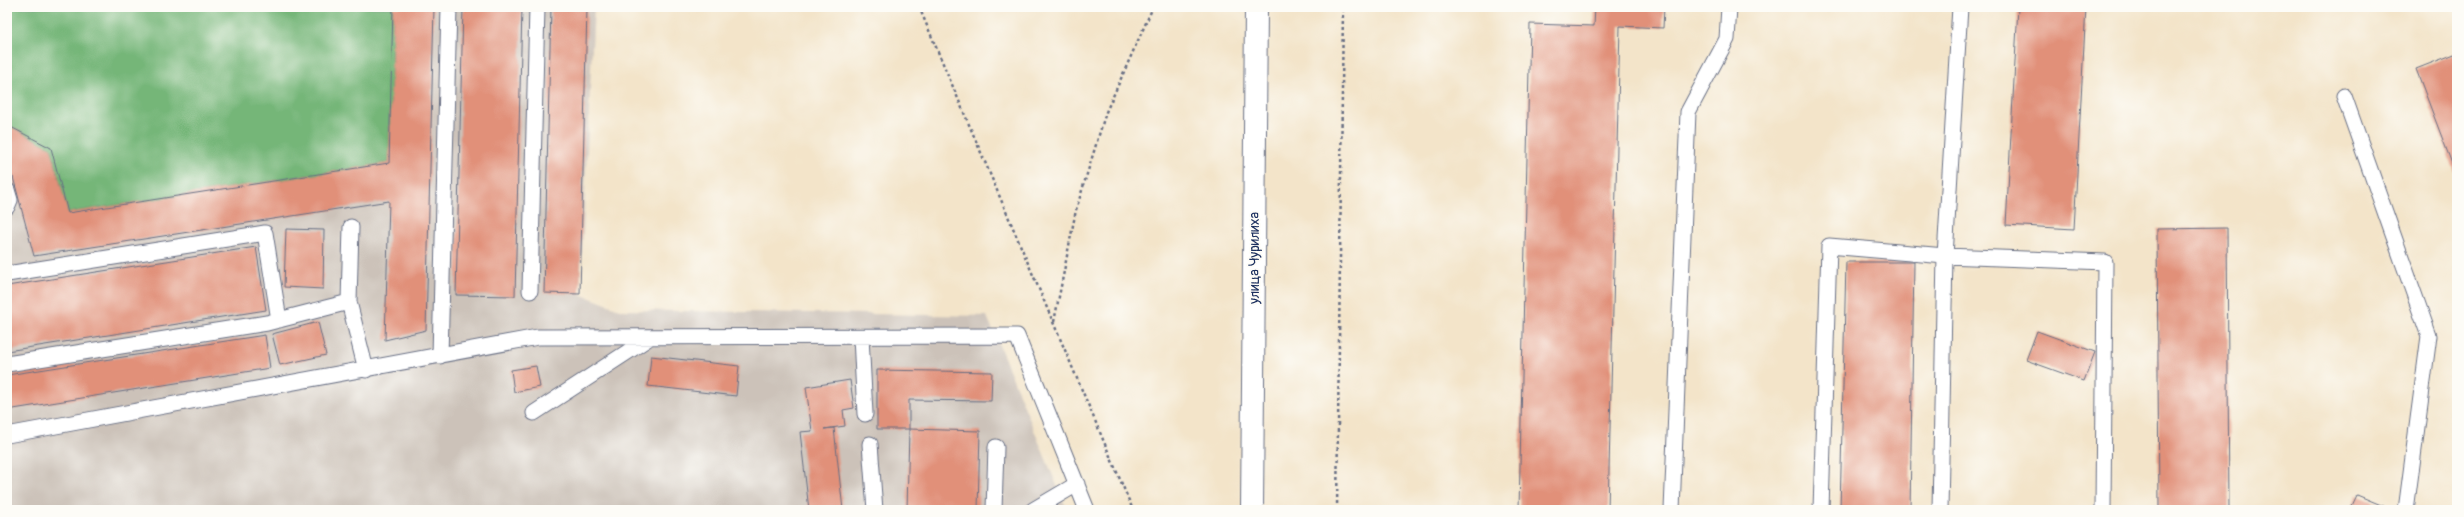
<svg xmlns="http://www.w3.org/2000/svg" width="2464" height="517" viewBox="0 0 2464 517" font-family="Pangolin,sans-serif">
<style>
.industrial{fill:#ccc2b9}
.forest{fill:#75b678;stroke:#48726b}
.building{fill:#e19079}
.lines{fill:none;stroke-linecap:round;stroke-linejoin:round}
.lane-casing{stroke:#676e83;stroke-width:17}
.street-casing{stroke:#676e83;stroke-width:24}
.path{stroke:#676e83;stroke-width:2.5;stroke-dasharray:3 3;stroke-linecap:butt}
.lane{stroke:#fff;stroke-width:15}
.street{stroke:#fff;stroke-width:22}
.labels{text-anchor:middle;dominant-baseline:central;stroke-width:3.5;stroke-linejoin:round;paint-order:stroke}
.street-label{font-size:14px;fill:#1b2f5e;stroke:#fdfcf7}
</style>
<rect width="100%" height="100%" fill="#fdfcf7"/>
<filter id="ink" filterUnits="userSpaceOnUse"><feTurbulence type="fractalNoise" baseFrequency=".025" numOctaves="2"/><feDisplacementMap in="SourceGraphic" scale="8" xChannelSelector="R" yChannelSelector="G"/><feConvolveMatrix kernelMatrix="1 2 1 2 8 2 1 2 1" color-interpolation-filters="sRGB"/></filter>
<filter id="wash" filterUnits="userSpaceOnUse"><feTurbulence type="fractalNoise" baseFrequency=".012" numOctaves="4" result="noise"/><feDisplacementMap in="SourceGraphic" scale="16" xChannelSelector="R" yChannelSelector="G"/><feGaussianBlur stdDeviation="0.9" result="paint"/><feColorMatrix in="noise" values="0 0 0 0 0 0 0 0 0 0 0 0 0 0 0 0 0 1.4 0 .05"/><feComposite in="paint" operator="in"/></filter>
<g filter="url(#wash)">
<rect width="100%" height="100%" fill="#f3e4c9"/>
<path class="industrial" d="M393,7h201l-14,287 42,16 365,6 80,194h-1060v-385l44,23 17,65z"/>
<path class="forest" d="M7,7h386l-4,156 -321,50 -17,-65 -44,-23z"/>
<g id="blocks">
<path class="building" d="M393,7h41l-8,323 -41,10 4,-139 -355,55 -21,-79 -6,-3v-49l44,23 17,65 321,-50z
M463,7h59l-7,289 -59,-1z
M551,7h36l-7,287 -36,-1z
M1595,7h69l-1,21 -43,-2 -12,484h-89l11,-486 64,2z
M2018,7h68l-12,222 -68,-4z
M2457,53v124l-41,-108z
M2227,228l2,282h-70l-2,-281z
M286,229l38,1 -1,59 -39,-2z
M256,247l10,63 -259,41v-65z
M1846,262h68l-4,248h-70z
M318,322l8,33 -46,10 -8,-31z
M2037,331l58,21 -11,29 -58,-21z
M265,335l5,33 -263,42v-35z
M651,356l88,10 -3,30 -88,-10z
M536,366l4,21 -26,5 -3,-22z
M877,370l115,2 -1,29 -82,-1v29l71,2 -2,79h-71l2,-81h-32z
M850,380l4,28 -11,2 2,16 -21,3 10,-1 9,82h-34l-9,-78 12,-1 -6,-44z
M2357,495l36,15h-43z"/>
</g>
</g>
<g filter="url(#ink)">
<use href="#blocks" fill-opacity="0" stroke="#676e83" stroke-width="1"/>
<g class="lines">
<defs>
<path id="lane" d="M1960,7l-15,249 160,6 -2,248
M2344,96l85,240 -23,174
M7,190l3,10 -3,7
M351,227l-2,75 17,68
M7,274l258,-41 14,87
M530,291l7,-284
M861,337l4,77
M440,356l9,-349
M7,364l260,-41 82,-21
M534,413l115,-75
M7,435l531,-98 479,-1 70,174
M870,444l5,66
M994,510l2,-63
M1033,510l44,-26
M1672,510l16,-398 39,-73 2,-32
M1821,510l8,-264 116,10 -5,254"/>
<path id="street" d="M1252,510l4,-503"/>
</defs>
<use href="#lane" class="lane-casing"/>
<use href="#street" class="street-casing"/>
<path class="path" d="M919,7l214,503
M1054,322l22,-112 30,-98 47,-105
M1337,510l6,-503"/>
<use href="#lane" class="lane"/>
<use href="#street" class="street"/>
</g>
</g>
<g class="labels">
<g class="street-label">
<text transform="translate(1254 258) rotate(-90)">улица Чурилиха</text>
</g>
</g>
<rect width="2464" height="517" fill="none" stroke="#fdfcf7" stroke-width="24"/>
</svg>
